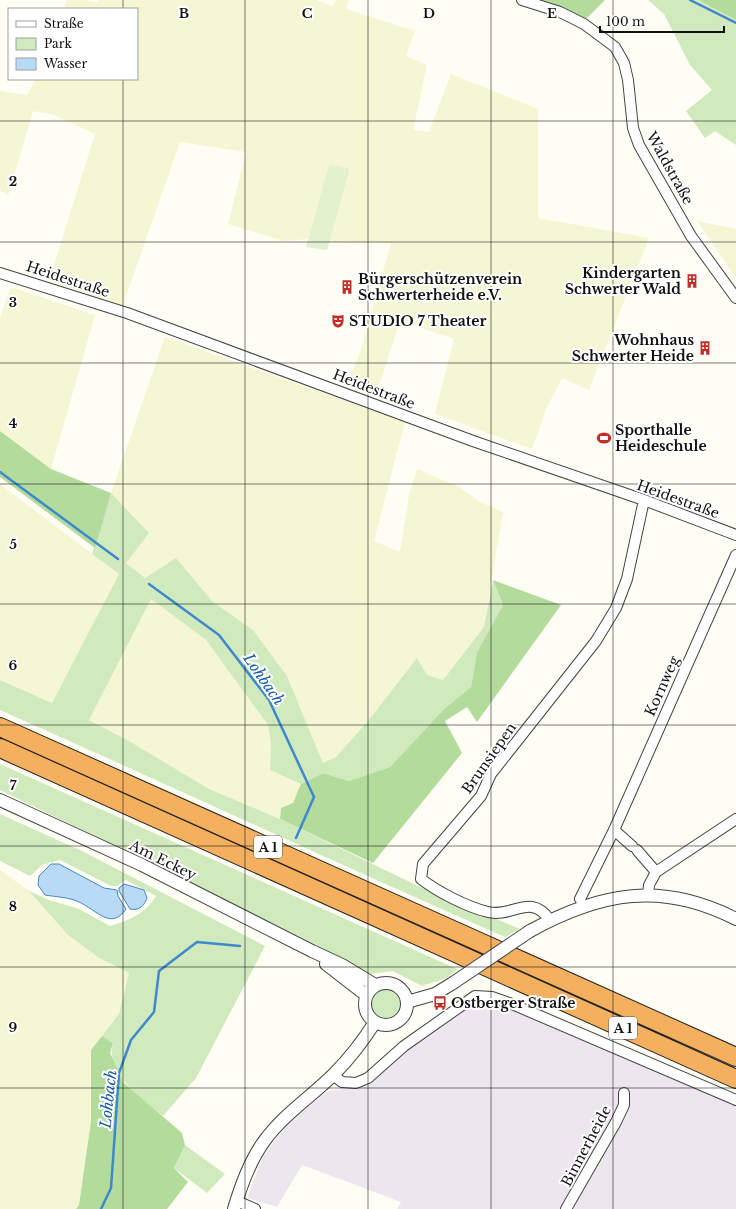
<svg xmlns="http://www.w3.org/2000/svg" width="736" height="1209" viewBox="0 0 736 1209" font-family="'Libre Baskerville',serif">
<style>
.industrial{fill:#eee6ef}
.farmland{fill:#f5f6d4}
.green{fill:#d0eabd}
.forest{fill:#b3db9c}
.pitch{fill:#e2f2cf}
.water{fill:#b9daf6;stroke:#4088ce}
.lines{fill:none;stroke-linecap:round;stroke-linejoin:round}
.stream{stroke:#4088ce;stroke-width:2.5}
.minor-casing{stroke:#444;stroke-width:12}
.tertiary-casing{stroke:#444;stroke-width:14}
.motorway-casing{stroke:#222;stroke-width:20}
.minor{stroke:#fff;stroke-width:10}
.tertiary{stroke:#fff;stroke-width:12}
.motorway{stroke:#f4b05e;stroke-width:18}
.tertiary-bridge-casing{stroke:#444;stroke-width:14;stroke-linecap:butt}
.tertiary-bridge{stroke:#fff;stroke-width:12}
.grid{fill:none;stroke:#111;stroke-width:1;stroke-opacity:0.55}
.labels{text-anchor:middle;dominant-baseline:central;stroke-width:4;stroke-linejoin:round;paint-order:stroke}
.shield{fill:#fff;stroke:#585858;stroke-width:1}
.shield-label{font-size:13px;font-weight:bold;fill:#111}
.street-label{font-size:14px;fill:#111;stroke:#fff}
.poi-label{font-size:14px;font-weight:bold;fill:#111;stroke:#fff;text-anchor:start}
.water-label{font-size:15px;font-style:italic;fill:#185aa4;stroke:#fff}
.grid-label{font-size:13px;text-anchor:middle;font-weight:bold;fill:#111;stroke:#fff;stroke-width:4;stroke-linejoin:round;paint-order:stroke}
</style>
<rect width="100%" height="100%" fill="#fffef4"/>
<path class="industrial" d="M493,1001l243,103v105h-339l4,-7 -99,-37 -25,42 -30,-9 16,-42 27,-35 38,-30 40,-5 40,-37 59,-43z"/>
<path class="farmland" d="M67,0h20l10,3 1,-3h217l18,6 2,-6h14l-3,9 69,22 -9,25 21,9 -14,65 16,2 22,-58 87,35v109l111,20 -60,152 -27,-12 -15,29 -15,42 -97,-35 19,-75 -54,-18 -23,71 -28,-13 11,-26 31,-110 -62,-1 21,-72 -21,-6 -21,75 -24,2 -56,-17 18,-72 -66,-10 -57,163 -74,-24 46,-147 -41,-19 -21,-4 -25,85 -8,-6v-99l27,4 9,-16h101v-70h-73z
M697,221l39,8v49z
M11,287l84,28 -44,154 -51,-38v-113z
M165,337l240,85 -31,119 26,11 9,-57 8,-26 44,19 19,14 23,10 -19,115 -41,53 -16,-5 -10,-17 -49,63 -32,36 -13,6 -36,-87 -34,-46 -41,-29 -36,-43 -31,20 -20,-15 -14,-70z
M0,484l119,90 -67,129 -52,-23z
M151,598l55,42 62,85 3,18 -1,27 31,14 -8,19 -12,5 -1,11 -71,-30 -80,-48 -40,-21z
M0,870l29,21 39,44 31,23 30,15 -10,41 -28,36v71l-12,84 -3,4h-76z"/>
<path class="green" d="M648,0h50l38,20v125l-21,-14 -10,7 -19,-27 26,-21 -22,-25 -26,-51z
M111,493l38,40 -23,30 19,15 31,-20 36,43 41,29 34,46 36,87 13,-6 32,-36 49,-63 10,17 16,5 41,-53 9,-47 10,25 -26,47 -6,35 -27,22 -54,58 -41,14 -26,-8 -22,11 -31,-14 1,-27 -3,-18 -62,-85 -55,-41 -62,121 40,21 80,48 71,30 138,67 102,43 -15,8c-169,-74 -336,-152 -505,-227v-30l52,23 67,-129 -27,-20z
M0,764l457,205 -10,9 -25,8 -29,-15 -22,3 -72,-38 -299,-146z
M0,814l82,37 183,95 -69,132 -33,38c-21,-17 -58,-42 -50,-73l-11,-7 17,-22 10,-41 -30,-15 -31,-23 -39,-44 20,9 30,9 31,17c19,-5 36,-13 46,-30l-30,-16 -9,6h-6l-51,-26 -18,5 -12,11 -30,-15z
M368 1003a17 17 0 1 1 34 0a17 17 0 1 1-34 0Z
M185,1145l40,29 -18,19 -33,-25z"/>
<path class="forest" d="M536,0h69l-20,20z
M698,0h38v20z
M0,431l51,38 60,24 -16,55 -95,-71z
M493,580l68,25 -84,117 -10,-15 -22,14 17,32 -89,110 -93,-44 1,-11 12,-5 8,-19 22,-11 26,8 41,-14 54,-58 27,-22 6,-35 26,-47z
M102,1036l11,7 -3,10 14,30 58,50 3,12 -11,23 14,14 -21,27h-91l3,-4 12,-84v-71z"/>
<path class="pitch" d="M329,164l21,5 -23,81 -21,-3z"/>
<path class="water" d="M51,864h8l45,24 13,2 1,6 8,13c-15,22 -29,1 -47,-7 -10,-5 -23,-5 -34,-7l-7,-10 1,-9z
M124,884l20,6 3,8c-3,8 -8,13 -17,11l-11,-18v-3z"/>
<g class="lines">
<path class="stream" d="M690,0l46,23
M0,472l118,87
M149,584l70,51 50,65 45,97 -18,41
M101,1209l10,-21 8,-115 12,-33 23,-28 5,-41 38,-29 43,4"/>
<defs>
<path id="minor" d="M522,0l38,12 24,12 31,23 9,16 4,17 5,48 6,17 52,91 45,62
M0,273l127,40 346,128 171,59 92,35
M614,830l18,16
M637,850l19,22
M648,895l1,-10 7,-13 80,-53
M580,899l34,-69 122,-275
M550,920c-20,-28 -37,-2 -62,-8 -21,-5 -50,-20 -67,-33l2,-15 58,-68 10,-22 105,-133 20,-33 11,-29 17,-79
M333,1075l9,7 14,1 12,-5 36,-32 71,-50 17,1 20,7 224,96
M237,1201l18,8
M566,1209l50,-87 8,-17v-12"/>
<path id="tertiary" d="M0,800l142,65 170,86 30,14 33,20
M530,931c71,-39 132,-50 206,-12
M326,964l40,31
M365 1004a21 21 0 1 1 42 0a21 21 0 1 1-42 0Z
M407,1002l28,-8 18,-11
M234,1209c7,-24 16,-49 31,-69 19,-26 46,-43 69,-66 15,-15 29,-33 41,-52"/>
<path id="motorway" d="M0,727l736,330
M0,748l736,331"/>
</defs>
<use href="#minor" class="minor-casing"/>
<use href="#tertiary" class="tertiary-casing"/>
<use href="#motorway" class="motorway-casing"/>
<use href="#minor" class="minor"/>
<use href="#tertiary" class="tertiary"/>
<use href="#motorway" class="motorway"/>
<defs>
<path id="tertiary-bridge" d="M453,983l77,-52"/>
</defs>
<use href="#tertiary-bridge" class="tertiary-bridge-casing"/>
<use href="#tertiary-bridge" class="tertiary-bridge"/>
</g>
<path class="grid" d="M123,0v9M245,0v1209M368,0v1209M491,0v1209M613,0v1209M123,79v1130M0,121h736M0,242h736M0,363h736M0,484h736M0,604h736M0,725h736M0,846h736M0,967h736M0,1088h736"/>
<defs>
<symbol id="building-bare" viewBox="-9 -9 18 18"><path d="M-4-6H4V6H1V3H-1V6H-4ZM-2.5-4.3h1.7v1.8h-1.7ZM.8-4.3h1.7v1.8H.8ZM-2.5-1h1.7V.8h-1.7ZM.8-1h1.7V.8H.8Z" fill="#c22e27" stroke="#fff" stroke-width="2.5" paint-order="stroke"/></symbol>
<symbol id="theatre-bare" viewBox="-9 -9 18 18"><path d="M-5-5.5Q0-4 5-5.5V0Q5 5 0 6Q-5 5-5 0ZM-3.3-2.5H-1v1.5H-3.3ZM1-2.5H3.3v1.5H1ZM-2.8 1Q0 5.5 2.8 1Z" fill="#c22e27" stroke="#fff" stroke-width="2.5" paint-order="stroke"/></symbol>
<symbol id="stadium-bare" viewBox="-9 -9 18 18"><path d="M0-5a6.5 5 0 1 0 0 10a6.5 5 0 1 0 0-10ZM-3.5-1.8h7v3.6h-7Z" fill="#c22e27" stroke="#fff" stroke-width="2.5" paint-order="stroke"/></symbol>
<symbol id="bus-bare" viewBox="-9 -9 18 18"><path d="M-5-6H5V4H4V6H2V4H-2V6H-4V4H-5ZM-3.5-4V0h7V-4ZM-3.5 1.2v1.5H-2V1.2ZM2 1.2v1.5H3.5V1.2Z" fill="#c22e27" stroke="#fff" stroke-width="2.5" paint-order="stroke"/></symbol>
</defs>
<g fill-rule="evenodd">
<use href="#building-bare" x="682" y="271" width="20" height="20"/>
<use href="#building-bare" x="337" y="277" width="20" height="20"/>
<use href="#theatre-bare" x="328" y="311" width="20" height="20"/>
<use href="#building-bare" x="695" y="338" width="20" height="20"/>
<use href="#stadium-bare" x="594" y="428" width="20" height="20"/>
<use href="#bus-bare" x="430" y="993" width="20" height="20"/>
</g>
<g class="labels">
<g class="shield">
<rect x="254" y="836" width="28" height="22" rx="3"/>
<rect x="609" y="1017" width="28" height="22" rx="3"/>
</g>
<g class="shield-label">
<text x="268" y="847">A 1</text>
<text x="623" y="1028">A 1</text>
</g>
<g class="street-label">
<text transform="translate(670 168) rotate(61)">Waldstraße</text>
<text transform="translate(68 279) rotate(18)">Heidestraße</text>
<text transform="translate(374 389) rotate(21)">Heidestraße</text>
<text transform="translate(678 499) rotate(20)">Heidestraße</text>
<text transform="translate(662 686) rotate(-66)">Kornweg</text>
<text transform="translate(489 758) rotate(-55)">Brunsiepen</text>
<text transform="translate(163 860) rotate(26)">Am Eckey</text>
<text transform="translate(586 1146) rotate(-62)">Binnerheide</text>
</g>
<g class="poi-label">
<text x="681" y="273" text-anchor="end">Kindergarten<tspan x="681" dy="16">Schwerter Wald</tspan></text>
<text x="358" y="279">Bürgerschützenverein<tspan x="358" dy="16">Schwerterheide e.V.</tspan></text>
<text x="349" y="321">STUDIO 7 Theater</text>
<text x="694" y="340" text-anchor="end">Wohnhaus<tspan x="694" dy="16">Schwerter Heide</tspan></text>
<text x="615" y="430">Sporthalle<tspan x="615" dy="16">Heideschule</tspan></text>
<text x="451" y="1003">Ostberger Straße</text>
</g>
<g class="water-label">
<text transform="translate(264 679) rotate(55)">Lohbach</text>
<text transform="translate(108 1099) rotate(-84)">Lohbach</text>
</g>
</g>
<g class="grid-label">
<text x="184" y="18">B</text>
<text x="307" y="18">C</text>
<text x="429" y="18">D</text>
<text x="552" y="18">E</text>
<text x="13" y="186">2</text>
<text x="13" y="307">3</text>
<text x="13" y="428">4</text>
<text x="13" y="549">5</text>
<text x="13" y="670">6</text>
<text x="13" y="790">7</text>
<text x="13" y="911">8</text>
<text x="13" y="1032">9</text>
</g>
<rect x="8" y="8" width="130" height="72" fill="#ffffff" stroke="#a0a0a0"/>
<rect x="16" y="21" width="20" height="6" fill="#ffffff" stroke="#a0a0a0"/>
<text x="44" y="28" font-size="12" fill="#111111">Straße</text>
<rect x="16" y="38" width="20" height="12" fill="#d0eabd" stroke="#a0a0a0"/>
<text x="44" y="48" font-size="12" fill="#111111">Park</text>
<rect x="16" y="58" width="20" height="12" fill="#b9daf6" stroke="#a0a0a0"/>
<text x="44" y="68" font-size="12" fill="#111111">Wasser</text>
<path d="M600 26v6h124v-6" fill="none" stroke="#111111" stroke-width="2"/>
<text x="606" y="26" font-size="12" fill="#111111" stroke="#ffffff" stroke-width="3" paint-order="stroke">100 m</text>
</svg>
